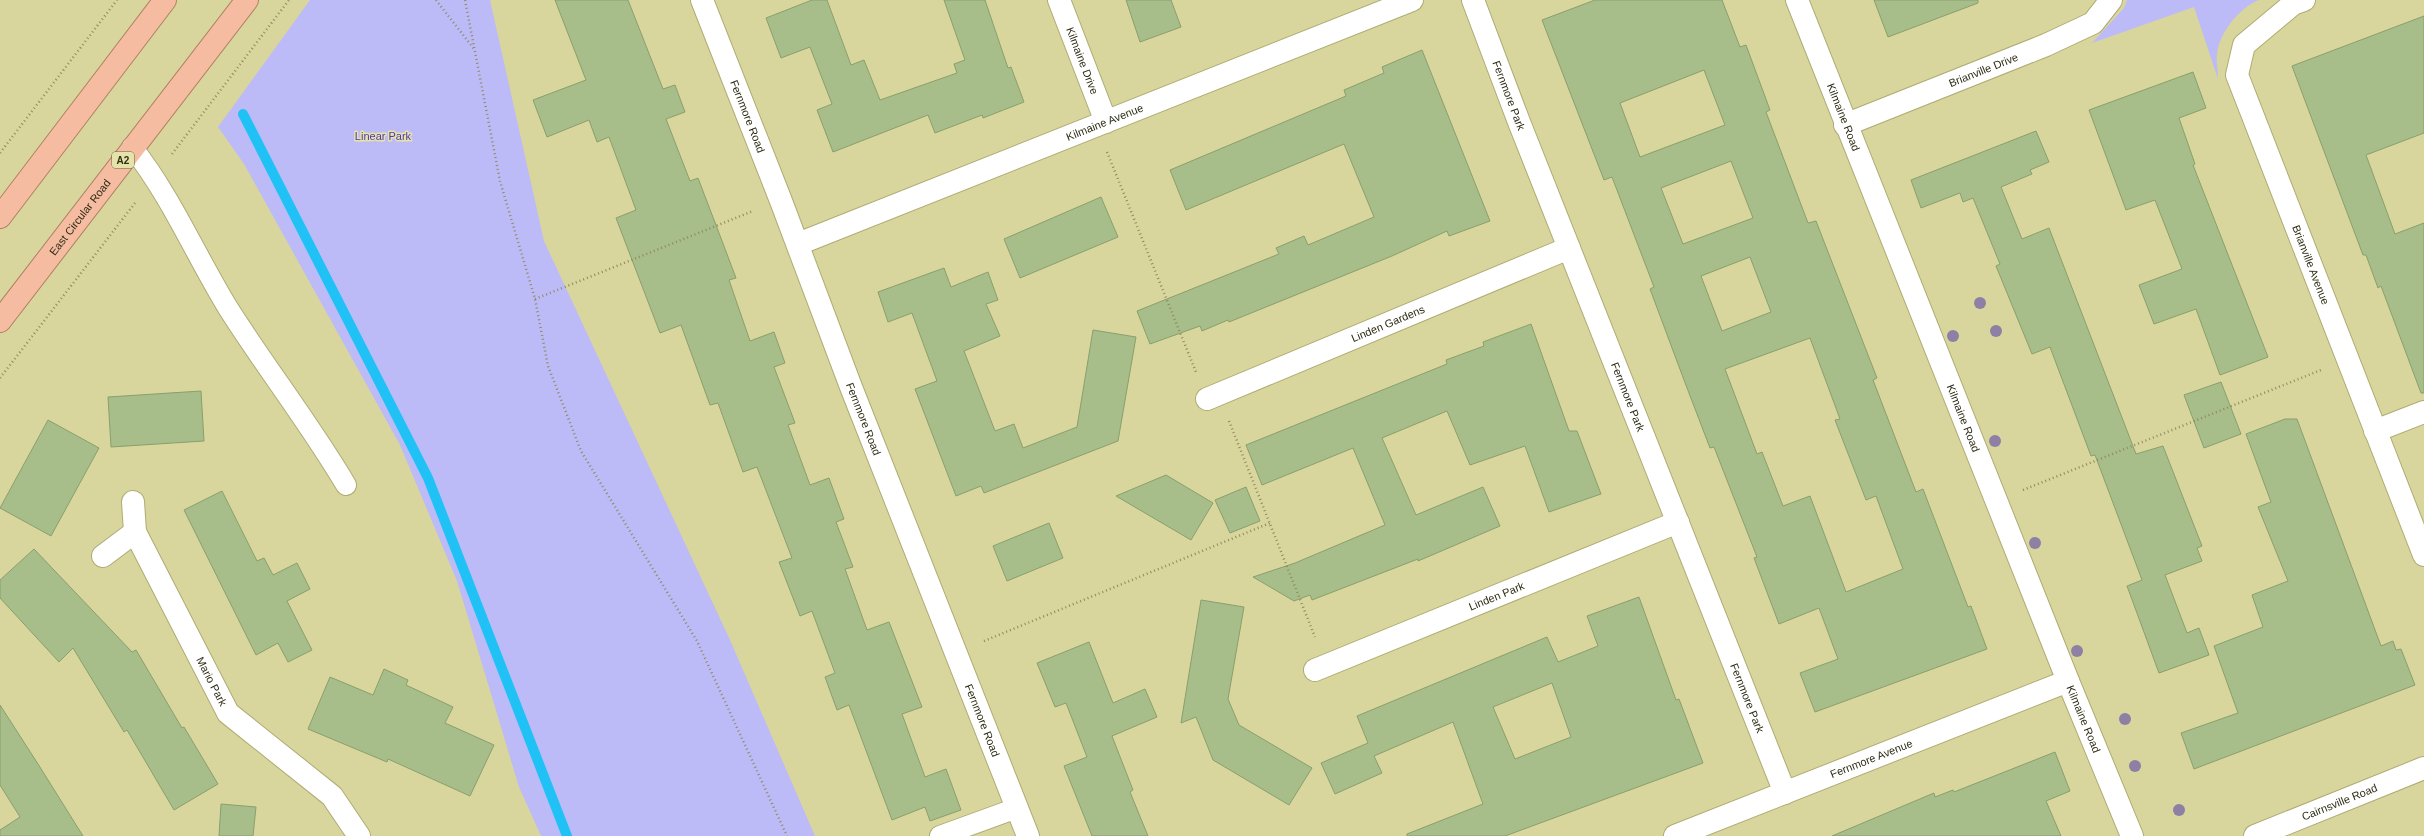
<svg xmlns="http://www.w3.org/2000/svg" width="2424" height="836" viewBox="0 0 2424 836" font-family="Helvetica,sans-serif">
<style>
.green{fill:#bdbaf8}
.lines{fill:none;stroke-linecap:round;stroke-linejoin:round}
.stream{stroke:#20c2f5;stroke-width:10}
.building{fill:#a8be8a;stroke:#8a9f6c;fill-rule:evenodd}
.service-casing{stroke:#aeac74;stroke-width:22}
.minor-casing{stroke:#aeac74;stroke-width:24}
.trunk-casing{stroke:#ae8061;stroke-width:24}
.path{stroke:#8d8b61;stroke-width:2.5;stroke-dasharray:1 3;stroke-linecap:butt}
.service{stroke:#fff;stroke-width:20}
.minor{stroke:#fff;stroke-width:22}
.trunk{stroke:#f6bca2;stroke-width:22}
.tree{fill:#8d80a4}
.labels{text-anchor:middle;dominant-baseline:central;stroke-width:3;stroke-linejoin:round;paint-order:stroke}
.shield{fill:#e5e3a9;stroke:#656442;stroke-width:1}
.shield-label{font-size:10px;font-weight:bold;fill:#2e2d16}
.street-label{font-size:11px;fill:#2e2d16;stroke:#e5e3a9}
.park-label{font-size:11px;fill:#503aaa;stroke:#e5e3a9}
</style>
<rect width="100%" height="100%" fill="#d8d69c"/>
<path class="green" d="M310,0h180l54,241 186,399 85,196h-274l-22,-49 -62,-206 -57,-136 -156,-281 -26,-37z
M2127,0h132c-19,7 -40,33 -42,54 -1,8 1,17 1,25l-24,-72 -102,36 32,-35z"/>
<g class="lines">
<path class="stream" d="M243,114l185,364 139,358"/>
</g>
<path class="building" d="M555,0h73l35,89 12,-4 10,27 -19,7 24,62 8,-3 21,55 17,45 -7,2 21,61 24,-9 11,31 -11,4 21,56 -7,2 22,60 19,-7 15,41 -8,3 17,45 -8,2 22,61 22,-8 33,85 -20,7 23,63 21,-8 15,41 -31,11 -5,-14 -33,13 -43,-115 -12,5 -12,-33 10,-4 -23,-62 -12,5 -21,-54 13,-4 -35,-91 -14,5 -25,-69 -8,2 -29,-80 -21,8 -44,-115 20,-8 -27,-73 -12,5 -8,-22 -42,17 -14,-37 53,-20z
M812,0h15l24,65 13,-5 16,40 77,-27 -3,-9 11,-4 -21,-60h41l23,68 3,-1 13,35 -41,16 -1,-3 -47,18 -7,-18 -95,37 -16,-42 15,-6 -22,-57 -29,11 -15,-40z
M1126,0h45l10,27 -41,15z
M1595,0h127l18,47 6,-2 24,65 -4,2 42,111 8,-2 61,157 -4,2 43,112 7,-3 45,118 3,-1 16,43 -172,63 -15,-39 38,-14 -19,-51 -40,16 -25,-66 3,-1 -43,-110 -4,1 -26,-68 -34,-91 4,-2 -42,-110 -8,3 -62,-160zM1704,70l21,55 -85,32 -20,-54zM1731,161l22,57 -70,26 -22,-56zM1750,257l21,55 -49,19 -21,-55zM1810,338l30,81 -5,1 31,80 10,-4 27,73 -57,23 -36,-96 -27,10 -21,-54 -5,2 -32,-85z
M1874,0h104v3l-90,34z
M2424,16v117l-58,22 29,79 29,-11v170h-3l-40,-107 -3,2 -12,-33h-3l-71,-189z
M1422,50l68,171 -41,15 -2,-5 -55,25 -163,66 -1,-2 -26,11 -2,-5 -50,18 -13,-33 142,-57 -3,-6 28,-12 4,9 66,-28 -30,-73 -158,66 -16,-40 176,-74 -2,-6 40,-17 -2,-6z
M2193,72l13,36 -27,10 16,46 -2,1 75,192 -48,18 -24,-66 -42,15 -15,-39 43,-16 -27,-69 -29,10 -37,-100z
M2036,131l13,31 -19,8 2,4 -31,13 21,52 27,-11 87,226 27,-8 39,100 -5,2 5,13 -37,14 22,58 12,-5 10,27 -50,18 -32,-87 15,-6 -47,-125 -4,1 -41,-109 -18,7 -36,-88 4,-2 -27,-66 -10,4 -3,-9 -39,15 -10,-28z
M1101,197l17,40 -98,41 -16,-39z
M944,268l7,19 37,-15 10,28 -12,4 14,32 -36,15 31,80 19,-7 9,24 54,-21 16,-97 43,7 -18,104 -134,52 -3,-7 -25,10 -41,-107 22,-8 -25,-68 -24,9 -10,-30z
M1531,324l38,107h8l24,63 -52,18 -24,-66 -55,19 -23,-54 -65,27 34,77 67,-28 17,39 -82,35v-2l-106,41 -2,-5 -16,6 -41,-24 42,-14 90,-38 -32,-77 -91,37 -16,-40 201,-81 -1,-4 38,-14 -1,-4z
M2221,382l20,52 -37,14 -20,-53z
M201,391l3,50 -93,6 -3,-50z
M2285,419h12l84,227 12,-5 3,9 5,-1 14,36 -221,84 -13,-36 57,-20 -24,-67 49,-19 -11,-32 36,-14 -30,-74 13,-5 -25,-68z
M48,420l51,28 -48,88 -51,-28z
M1166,475l47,28 -22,37 -75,-44z
M1246,487l14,34 -30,12 -15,-33z
M222,491l35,70 7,-3 9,17 24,-12 13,26 -23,12 25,49 -24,12 -10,-19 -22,12 -72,-145z
M1049,523l14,35 -56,23 -14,-35z
M34,549l98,103 4,-2 46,78 2,-1 34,57 -44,26 -47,-80 -3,2 -51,-84 -14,14 -59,-64v-18z
M1639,597l37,103 3,-1 24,64 -198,73h-98v-2l76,-30 -30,-82 -79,34 8,17 -47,21 -14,-31 47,-20 -11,-27 190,-79 11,25 40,-16 -11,-30zM1552,683l19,54 -56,22 -22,-52z
M1201,600l43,7 -16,92 11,26 73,43 -23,37 -76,-45 -17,-43 -15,6z
M1089,642l24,61 32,-14 12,28 -45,19 21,54 -3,2 18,44h-56l-28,-70 23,-9 -21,-54 -11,4 -18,-44z
M384,669l24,11 -2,5 47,22 -8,16 49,22 -24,51 -82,-37 -1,3 -79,-33 22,-52 43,18z
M0,705l38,59 45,72h-83v-6l20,-13 -20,-32z
M2055,752l15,39 -24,10 15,35h-229l102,-43 1,4 18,-7 1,2z
M221,804l35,3 -3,29h-34z"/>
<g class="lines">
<defs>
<path id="service" d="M132,147c40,51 63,107 96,161 38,60 82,116 118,177
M940,836l77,-28"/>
<g id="minor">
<path id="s1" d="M702,0l79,201 70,186 177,449"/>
<path id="s2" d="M1059,0l47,122"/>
<path id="s3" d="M1473,0l46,122 266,671"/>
<path id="s4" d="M1797,0l271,681 64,155"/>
<path id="s5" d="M2304,0l-11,4 -49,41 -7,30 187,480"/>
<path id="s6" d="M1845,125l201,-80 47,-22 18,-23"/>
<path id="s7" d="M798,244l614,-244"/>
<path id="s8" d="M1207,399l362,-151"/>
<path d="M2375,431l49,-19"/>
<path id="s9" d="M135,532l93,181 104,83 27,40"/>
<path d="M103,556l32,-24 -2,-30"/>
<path id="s10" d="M1315,670l363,-148"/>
<path id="s11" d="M1675,836l393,-155"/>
<path id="s12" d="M2255,836l169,-68"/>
</g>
<g id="trunk">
<path d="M0,217l165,-217"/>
<path id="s13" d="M0,321l247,-321"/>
</g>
</defs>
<use href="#service" class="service-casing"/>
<use href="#minor" class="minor-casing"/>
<use href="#trunk" class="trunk-casing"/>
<path class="path" d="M436,0l38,49
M465,0l35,181 35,118 13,67 33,85 116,190 90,195
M1107,152l89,220
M0,153l117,-153
M172,154l117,-154
M535,299l218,-88
M0,378l135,-175
M1229,421l86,216
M2023,490l298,-120
M984,641l286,-118"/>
<use href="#service" class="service"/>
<use href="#minor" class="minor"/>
<use href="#trunk" class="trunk"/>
</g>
<g class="tree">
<circle cx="1980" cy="303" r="6"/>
<circle cx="1996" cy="331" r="6"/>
<circle cx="1953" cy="336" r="6"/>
<circle cx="1995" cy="441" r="6"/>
<circle cx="2035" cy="543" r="6"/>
<circle cx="2077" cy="651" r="6"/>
<circle cx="2125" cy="719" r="6"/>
<circle cx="2135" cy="766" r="6"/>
<circle cx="2179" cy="810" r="6"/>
</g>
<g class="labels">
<rect class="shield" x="112" y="152" width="22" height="16" rx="3"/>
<g class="shield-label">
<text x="123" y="160">A2</text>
</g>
<g class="street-label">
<text stroke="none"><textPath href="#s2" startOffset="65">Kilmaine Drive</textPath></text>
<text stroke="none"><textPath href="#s6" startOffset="149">Brianville Drive</textPath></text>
<text stroke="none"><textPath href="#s3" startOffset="102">Fernmore Park</textPath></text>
<text stroke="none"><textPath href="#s1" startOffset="125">Fernmore Road</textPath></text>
<text stroke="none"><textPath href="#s4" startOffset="126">Kilmaine Road</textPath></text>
<text stroke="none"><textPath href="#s7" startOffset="330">Kilmaine Avenue</textPath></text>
<text stroke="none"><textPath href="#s13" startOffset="131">East Circular Road</textPath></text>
<text stroke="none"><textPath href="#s5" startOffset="310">Brianville Avenue</textPath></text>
<text stroke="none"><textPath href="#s8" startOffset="196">Linden Gardens</textPath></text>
<text stroke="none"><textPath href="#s3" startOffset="426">Fernmore Park</textPath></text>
<text stroke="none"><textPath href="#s4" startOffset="450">Kilmaine Road</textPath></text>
<text stroke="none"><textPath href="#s1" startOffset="449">Fernmore Road</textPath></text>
<text stroke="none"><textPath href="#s10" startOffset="196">Linden Park</textPath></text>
<text stroke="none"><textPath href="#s9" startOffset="168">Mario Park</textPath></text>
<text stroke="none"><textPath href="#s3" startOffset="750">Fernmore Park</textPath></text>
<text stroke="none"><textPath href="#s4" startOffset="774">Kilmaine Road</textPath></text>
<text stroke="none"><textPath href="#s1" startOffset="773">Fernmore Road</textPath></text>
<text stroke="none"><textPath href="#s11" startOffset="211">Fernmore Avenue</textPath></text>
<text stroke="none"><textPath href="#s12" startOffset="91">Cairnsville Road</textPath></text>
</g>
<g class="park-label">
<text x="383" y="136">Linear Park</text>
</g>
</g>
</svg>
